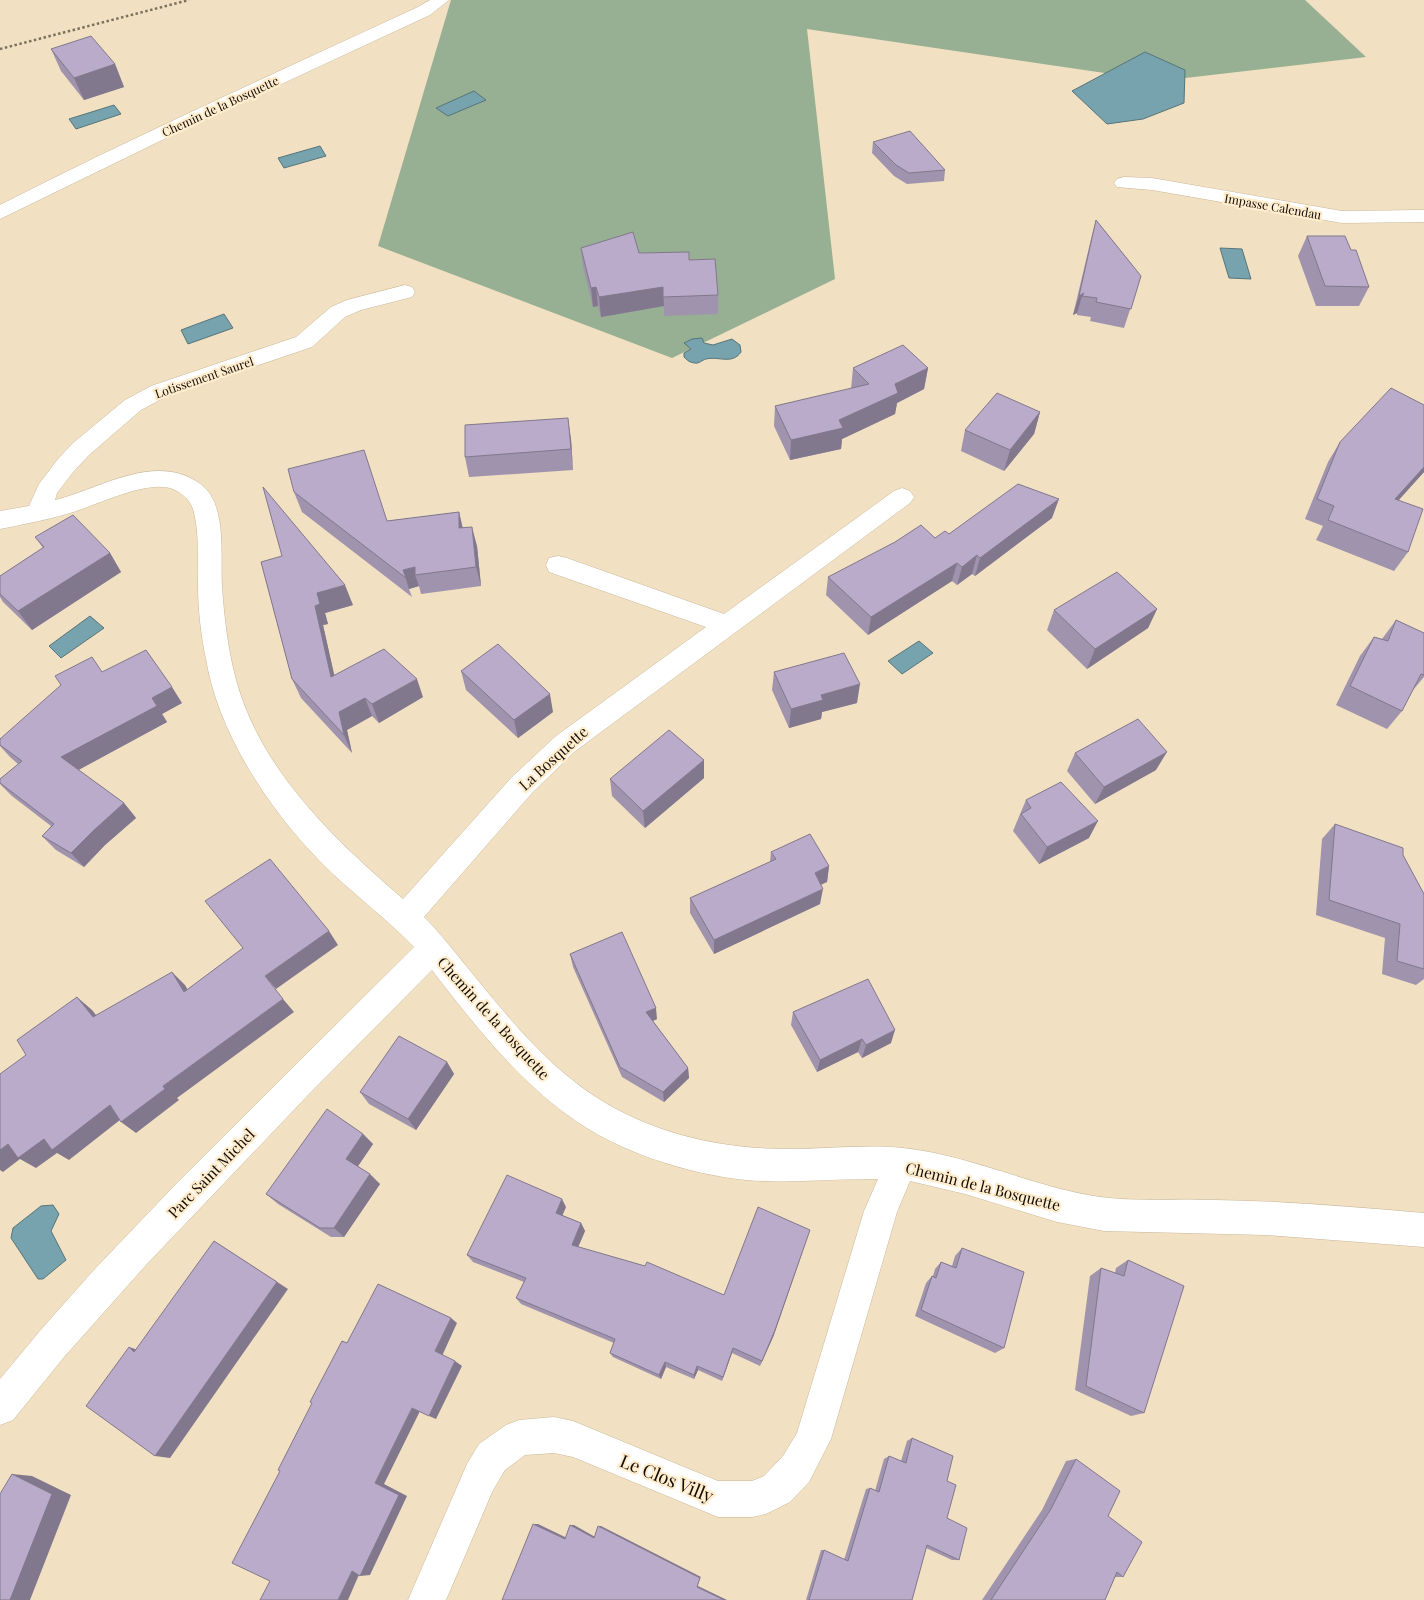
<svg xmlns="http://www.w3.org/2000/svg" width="1424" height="1600" viewBox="0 0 1424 1600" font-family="'Playfair Display',serif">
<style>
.forest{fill:#97af92}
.water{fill:#76a3ad;stroke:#57757a}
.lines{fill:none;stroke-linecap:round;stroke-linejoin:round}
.minor-casing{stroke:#c8b89a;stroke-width:1}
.path{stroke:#7c715e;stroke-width:2.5;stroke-dasharray:2.5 2.5;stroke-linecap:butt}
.minor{fill:#fff;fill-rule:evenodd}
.wall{fill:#9f93ad}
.shaded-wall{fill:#82788d}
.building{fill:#b9abc9;stroke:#82788d}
.labels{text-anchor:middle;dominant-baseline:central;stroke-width:4.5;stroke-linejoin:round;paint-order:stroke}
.far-street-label{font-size:12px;fill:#100a02;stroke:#ffedce}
.street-label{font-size:15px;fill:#100a02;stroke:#ffedce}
.near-street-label{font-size:18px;fill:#100a02;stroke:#ffedce}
</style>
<rect width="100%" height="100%" fill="#f1e0c1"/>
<path class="forest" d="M451,0h854l61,57 -207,24 -352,-52 28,250 -163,79 -294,-112z"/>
<path class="water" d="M1145,52l40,18 -1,33 -41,16 -36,5 -35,-33z
M474,91l12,9 -38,16 -12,-8z
M114,105l7,9 -45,15 -7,-10z
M320,146l6,10 -42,12 -6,-10z
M1220,248l22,1 9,30 -22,-1z
M224,314l9,14 -45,16 -7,-14z
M702,338l2,5 9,2 19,-6 8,6 1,7c-9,13 -22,4 -35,7 -4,1 -7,5 -11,4 -5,0 -8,-3 -11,-6v-4l7,-4 -7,-6 8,-4z
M90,616l14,12 -43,30 -12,-12z
M919,641l14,12 -31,21 -14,-13z
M53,1205l6,9 -8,17 15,29 -23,19h-5l-27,-41 2,-10 28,-22z"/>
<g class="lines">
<defs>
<path id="minor" d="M430,0h19l-19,15 -235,109 -195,95v-14c137,-70 278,-133 418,-198z
M1124,177l28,1 190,33 82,-1v12l-82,1 -190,-33 -35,-3 -3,-4 3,-4z
M405,285l7,2 3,5 -3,5 -51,13 -16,7 -33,30 -145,49 -26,14 -52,45 -15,16 -17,22 -2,7c45,-11 99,-48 144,-17 29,19 21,73 23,103 2,31 6,64 14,94 25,91 98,159 167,219l109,-122 44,-41 150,-109 -157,-55 -3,-7 3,-7 9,-2 9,2 157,56 170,-123 8,-3 8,3 4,6 -4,6 -336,249 -42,41 -108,124c16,16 29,33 43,50 43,53 89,111 151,143 51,27 111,39 169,39 39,0 78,-5 116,-1 67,7 130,39 197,49 38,5 77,1 115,3 70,1 140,7 209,13v34l-158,-12 -162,-4 -47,-9 -92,-28 -55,-13 -13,31 -66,227 -22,43 -19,20 -24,12 -14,3h-34l-145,-60 -19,-4 -29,2 -20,15 -12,20 -47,110h-38l59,-136 12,-20 27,-19 13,-5 35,-3 19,4 145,60h34l12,-5 19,-20 14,-23 67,-222 14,-32c-44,-1 -88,5 -132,1 -59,-6 -130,-29 -177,-64 -54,-39 -97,-94 -137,-146l-124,125 -163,171 -81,91 -51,63 -13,5v-46l39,-47 54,-61 84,-88 237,-236c-25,-26 -54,-48 -81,-73 -57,-54 -114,-136 -127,-215 -5,-24 -8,-50 -8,-75 -1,-25 2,-51 -5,-75 -3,-9 -10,-15 -18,-19 -24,-13 -80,16 -105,23 -23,7 -46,11 -70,16v-18l29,-5 10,-22 19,-25 15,-16 52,-43 26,-14 145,-49 35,-30 16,-7z"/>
</defs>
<use href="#minor" class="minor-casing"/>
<path class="path" d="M0,49l189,-49"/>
<use href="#minor" class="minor"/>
</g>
<path class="wall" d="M51,49l64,15 9,23 -40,13 -23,-29z
M873,142l72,28 -1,11 -37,3 -13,-8 -22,-23z
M1096,220l45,56 -17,52 -34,-7 1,-4 -14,-2v-2l-4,2 18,-76z
M1307,236l62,51 -10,19h-43l-18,-50z
M581,248l58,5 50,7 29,35v19l-54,2v-10l-63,11 -3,-11 -5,1 -10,-40z
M853,368h75l-4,21 -27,14 -2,11 -53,25 -1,10 -51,11 -16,-34 1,-20 76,-17z
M1424,405v67l-25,28 9,52 -14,19 -78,-31 7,-14 -18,-7 23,-57 12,-20z
M1040,412l-6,22 -30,37 -43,-20 4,-21z
M571,439l2,31 -104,7 -4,-20z
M294,492l93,29 72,-9 4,16 14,18 4,40 -60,8 -2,-8 -10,3 3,8 -110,-85z
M1052,518l-77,58 -3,-2 -15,11 -5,-4 -84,54 -42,-40 2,-18 107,-39 14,-4z
M35,537l75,16 11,19 -89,58 -29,-28 -3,-5v-21l43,-28z
M261,562l92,43 -28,8 3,11 -5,1 11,50 89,22 -44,26 -7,-7 -25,14 5,23 -51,-55 -9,-19z
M1157,609l-9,19 -61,41 -40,-39 7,-20z
M1396,620l28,13v44l-11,13 -11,21 -15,18 -51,-24 24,-49 14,-19 8,2z
M461,671l92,41 -35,26 -52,-48z
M103,672l79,31 -20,11 5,8 -89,48 46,33 12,15 -31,27 -21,22 -28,-17 -14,-14 9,-10 -39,-30 -12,-12v-5l18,-15 -8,-7 -10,-11v-7z
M774,672l83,31 -35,9 -1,7 -32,9 -17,-38z
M1075,753l81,17 -61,34 -28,-33z
M704,778l-59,50 -33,-32 -2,-17z
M1026,800l63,38 -50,26 -26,-33z
M1335,824l68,31 21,39v85l-8,6 -34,-11 3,-36 -69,-23 6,-76z
M771,852l58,14 -2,16 -6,2 -1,20 -106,50 -24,-41v-15l80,-36z
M570,954l87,65 -4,2 35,47 1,10 -25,24 -42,-25 -49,-110z
M793,1012l98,31 -29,15 -4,-6 -41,20 -26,-47z
M447,1062l7,12 -38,56 -47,-26 -9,-12z
M363,1134l10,10 -15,22 22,18 -36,53h-13l-53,-33 -12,-10z
M566,1207l-4,8 19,8 4,8 -7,16 196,88 -14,31 -28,-13 -10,28 -24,-11 -4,9 -28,-12 -5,12 -48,-22 -3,-4 4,-10 -93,-39 -5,-6 8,-16 -51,-20 -6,-7z
M962,1248l42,100 -9,5 -80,-37 11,-33 6,-7h1l2,-7 6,-7 11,4 3,-10z
M1128,1260l16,153 -13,3 -56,-26 15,-114 11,-8 14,5 1,-5z
M912,1438l35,43v37l12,42h-7l-26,-12 -14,52h-106l15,-50h3l20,10 22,-71 4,-1 5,3 9,-32 5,-3 12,5 6,-20z
M1076,1459l32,57 15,61h-8l-10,23h-123l60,-90 24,-49z"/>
<path class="shaded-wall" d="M115,64l9,23 -40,13 -10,-22z
M596,287l2,19 -5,1 -2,-19z
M663,287l1,19 -63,11 -2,-20z
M1084,293l-2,3 -5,17 -4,2 6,-19z
M928,368l-4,21 -27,14 -2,11 -53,25 -1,10 -51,11 1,-20 48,-20 56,-36z
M1040,412l-6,22 -30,37 6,-21z
M568,418l3,21 2,31 -2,-21z
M1424,467v5l-42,46 13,-19z
M1059,499l-7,19 -77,58 5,-18z
M459,512l4,19 -4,-3z
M472,527l5,19 4,40 -5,-19z
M110,553l11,19 -89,58 -14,-19z
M977,555l-5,19 -15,11 5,-18z
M957,563l-5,18 -84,54 3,-18z
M415,567v8l4,11 -10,3 -6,-19z
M345,585l8,20 -28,8 3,11 -5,1 16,71 -8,-19 -16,-71 2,-13z
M1157,609l-9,19 -61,41 8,-20z
M417,679l6,18 -44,26 -7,-19z
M860,684l-3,19 -35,9 -1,7 -32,9 2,-19 30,-14z
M172,687l10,16 -20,11 5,8 -94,51 -12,-16 91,-59z
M550,694l3,18 -35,26 -4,-18z
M365,698l7,18 -25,14 5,23 -8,-18 -5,-23z
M1167,752l-11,18 -61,34 9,-17z
M704,760v18l-59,50 -2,-17z
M124,803l12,15 -31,27 -21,22 -13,-14 22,-22z
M1098,821l-9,17 -50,26 8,-17z
M829,866l-2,16 -15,7 3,-16z
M823,889l-3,15 -106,50v-14z
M329,931l9,14 -62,44 -11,-13z
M172,972l13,13 12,21 -13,-14z
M77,997l15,13 16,20 -15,-13z
M283,999l11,13 -117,86 2,2 -43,33 -15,-11 42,-36z
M656,1008l1,11 -9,4 -2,-11z
M895,1030l-4,13 -29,15 4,-13z
M862,1039l-4,13 -41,20 3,-12z
M447,1062l7,12 -38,56 -8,-11z
M688,1068l1,10 -25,24 -1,-10z
M110,1105l15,11 -56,44 -12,-7 -21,15 -16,-9 -17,13 -3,-2v-20l8,-6 36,-5z
M363,1134l10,10 -17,25 -10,-10z
M370,1174l10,10 -36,53 -10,-9z
M562,1199l4,8 -6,14 -4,-8z
M581,1223l4,8 -9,21 -4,-7z
M810,1230l-36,105 -14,31 2,-5z
M214,1241l74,48 -118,169 -15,-2z
M451,1318l6,5 -15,33 -7,-5z
M129,1347l15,5h-10z
M733,1348l-1,5 -10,28 1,-4z
M455,1361l7,5 -26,53 -7,-3z
M665,1362l1,5 -5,12 -2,-4z
M697,1366l1,4 -4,9v-4z
M412,1408l8,3 -36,73 23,12 -37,79 -10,1 15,-93z
M12,1474l20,2 39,19 -41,105h-20z
M533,1524h5l31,15h-4z
M570,1525h4l23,13h-3z
M598,1526h3l100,51 -1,1z
M361,1570l-13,30h-10l14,-29z
M698,1586l29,14h-3l-27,-13z"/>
<path class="building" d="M91,36l24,28 -41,14 -23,-29z
M910,131l35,39 -36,3 -13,-8 -23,-23z
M1096,220l45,56 -10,33 -35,-7 1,-4 -15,-2 2,-3 -5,3z
M633,232l6,21 50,-1v8l26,-1 3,36 -55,2v-10l-64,10 -3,-10 -5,1 -10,-40z
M1307,236h38l6,14h5l13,37 -44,-1z
M903,345l25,23 -33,16 3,9 -59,27 4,8 -52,12 -16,-34 94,-22 -16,-16z
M1391,388l33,17v62l-29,32 28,10 -15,43 -80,-32 6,-14 -17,-7 23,-57z
M997,393l43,19 -30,38 -45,-20z
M568,418l3,31 -106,8v-32z
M364,450l23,71 72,-9v16l13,-1 4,40 -61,8v-8l-12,3 3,8 -112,-86 -6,-23z
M1018,484l41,15 -79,59 -3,-3 -15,12 -5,-4 -86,54 -43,-40 67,-35 26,-17 14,13 10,-7 4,3z
M263,487l82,98 -28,8 3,11 -5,2 16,71 53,-28 33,30 -45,25 -7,-6 -26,14 5,23 -52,-56 -31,-117 21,-6z
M73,515l37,38 -92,58 -18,-17v-18l44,-29 -9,-10z
M1117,572l40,37 -62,40 -41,-39z
M1396,620l28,13v42l-3,-1 -19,37 -52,-25 24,-49 14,4z
M498,644l52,50 -36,26 -53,-49z
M146,650l26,37 -20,11 5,8 -96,51 63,46 -31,28 -22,22 -29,-17 12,-12 -54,-41v-4l22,-18 -22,-16v-6l61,-54 -6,-9 37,-19 10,15z
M844,653l16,31 -39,11 2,5 -32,9 -17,-37z
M1138,719l29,33 -63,35 -29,-34z
M669,730l35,30 -61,51 -33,-32z
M1061,782l37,39 -51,26 -26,-33 10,-6 -5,-8z
M1335,824l68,24v7l21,39v75l-27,-8 3,-37 -71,-24z
M810,834l19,32 -14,7 8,16 -109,51 -24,-42 86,-39 -5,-7z
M270,859l59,72 -64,45 18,23 -120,87 2,3 -44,33 -11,-17 -58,45 -8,-11 -26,19 -10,-14 -8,6v-76l26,-19 -9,-15 60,-43 16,20 79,-45 12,20 59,-44 -38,-47z
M622,932l34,76 -10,4 42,56 -25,24 -43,-25 -50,-113z
M868,979l27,51 -29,15 -4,-6 -42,21 -27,-48z
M399,1036l48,26 -39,57 -48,-27z
M327,1109l36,25 -17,25 24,15 -36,54h-14l-54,-34z
M507,1175l55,24 -6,14 25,10 -9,22 73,21 2,-4 77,33 34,-88 52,23 -35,100 -13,31 -29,-13 -10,29 -26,-11 -3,9 -29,-13 -6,13 -49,-22 5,-14 -99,-41 10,-20 -59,-23z
M214,1241l63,41 -122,174 -69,-50 43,-59 5,5z
M962,1248l62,24 -20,76 -83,-38 11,-34 4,2 5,-16 15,6z
M1128,1260l56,26 -40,127 -58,-27 15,-118 23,8z
M378,1284l73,34 -16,33 20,10 -26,55 -17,-8 -37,75 24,12 -39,81 -8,-5 -14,29h-78l10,-19 -38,-18 48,-92 -2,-1 34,-67 -2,-1 32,-61 5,2z
M912,1438l41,18 -6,25 9,4 -9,33 20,10 -8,32 -32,-15 -15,55h-103l15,-50 24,11 22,-73 9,4 10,-36 17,7z
M1076,1459l44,32 -12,25 34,26 -19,35 -6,-5 -12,28h-114l60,-91z
M12,1474l40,20 -42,106h-10v-106z
M533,1524l32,15 5,-14 24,13 4,-12 102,52 -3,9 27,13h-222z"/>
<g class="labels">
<g class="far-street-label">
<text transform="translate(220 106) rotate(-25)">Chemin de la Bosquette</text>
<text transform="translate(1273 206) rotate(10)">Impasse Calendau</text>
<text transform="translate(204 377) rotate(-19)">Lotissement Saurel</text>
</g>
<g class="street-label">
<text transform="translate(553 758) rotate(-42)">La Bosquette</text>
<text transform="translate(494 1018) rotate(48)">Chemin de la Bosquette</text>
<text transform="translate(211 1173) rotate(-46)">Parc Saint Michel</text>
<text transform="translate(983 1186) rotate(14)">Chemin de la Bosquette</text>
</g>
<g class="near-street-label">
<text transform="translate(667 1478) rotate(22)">Le Clos Villy</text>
</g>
</g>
</svg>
